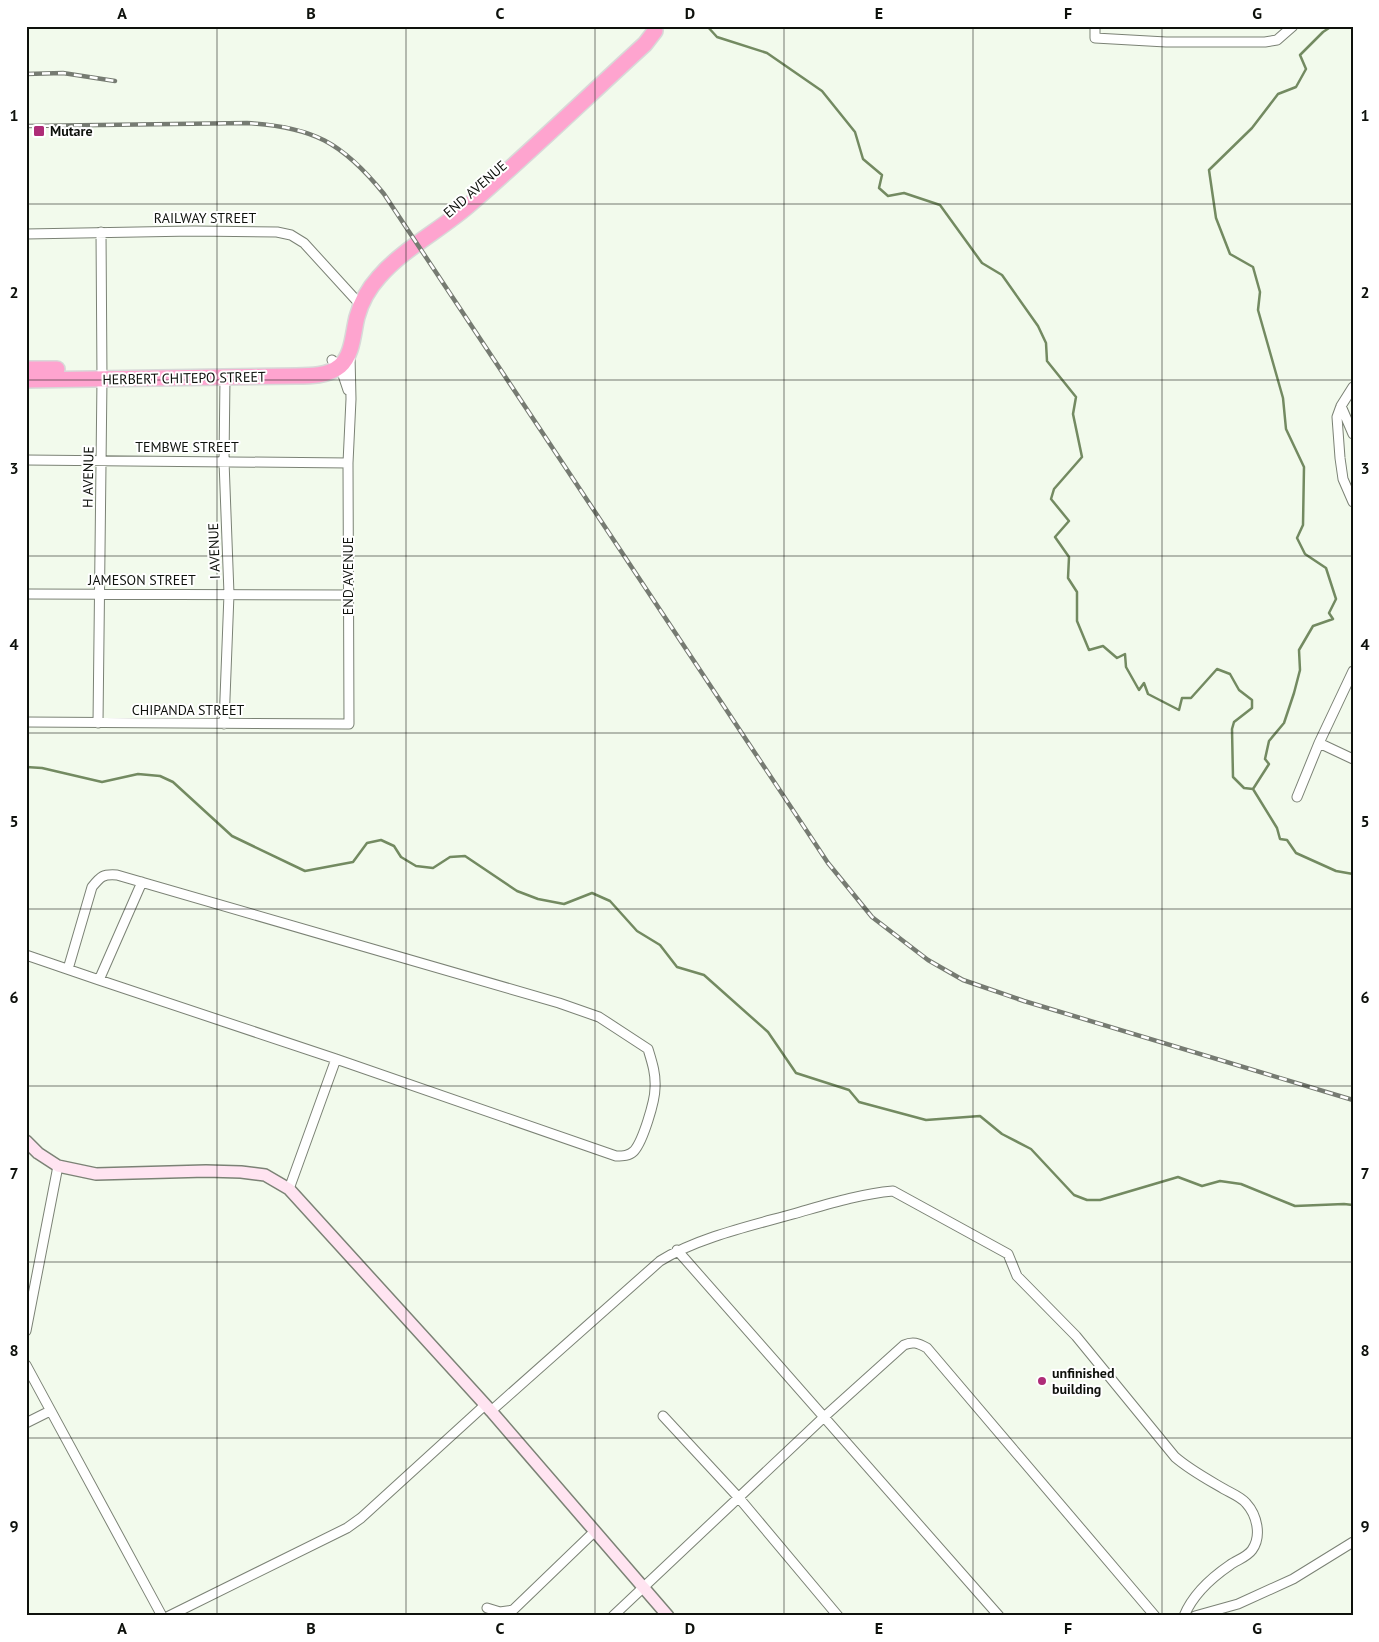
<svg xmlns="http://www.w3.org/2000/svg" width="1379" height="1642" viewBox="0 0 1379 1642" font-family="'PT Sans',sans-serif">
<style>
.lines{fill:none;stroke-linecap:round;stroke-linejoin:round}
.stream{stroke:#738a61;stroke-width:2.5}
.street-casing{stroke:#7b8275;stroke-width:11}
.secondary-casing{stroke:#7b8275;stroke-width:14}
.highway-casing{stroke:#d8d9d8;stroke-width:18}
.street{stroke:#fff;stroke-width:9}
.secondary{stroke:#ffe4f1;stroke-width:11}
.highway{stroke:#fea4cf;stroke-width:15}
.rail-casing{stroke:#767b72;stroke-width:4.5}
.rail{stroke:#fff;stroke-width:2.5;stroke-dasharray:8;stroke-linecap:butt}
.grid{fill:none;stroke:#0e110c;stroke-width:1;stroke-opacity:0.55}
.poi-dot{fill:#ae2c77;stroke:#fff;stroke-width:2}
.labels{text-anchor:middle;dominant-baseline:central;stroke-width:4;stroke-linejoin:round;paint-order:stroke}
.poi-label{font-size:14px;font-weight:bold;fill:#0e110c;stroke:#fff;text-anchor:start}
.street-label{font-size:14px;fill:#0e110c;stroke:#fff}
.neatline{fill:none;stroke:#0e110c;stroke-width:2}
.grid-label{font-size:16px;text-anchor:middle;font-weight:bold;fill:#0e110c}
</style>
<rect width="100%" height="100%" fill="#f2faec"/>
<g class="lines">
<path class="stream" d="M707,26l10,11 50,16 55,38 33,41 8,27 19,16 -3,13 9,8 16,-3 36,12 42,58 20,12 36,51 8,17 1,18 29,36 -3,17 9,43 -28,32 -3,10 18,22 -14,16 14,20 -1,21 9,14v29l12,29 14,-4 14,12 8,-4 1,13 13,23 5,-7 4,11 31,16 3,-12h9l26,-29 13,5 9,16 13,10v8l-18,14 -2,7 1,48 11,11 9,1
M1332,26l-9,6 -23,23 6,14 -10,18 -18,7 -26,34 -43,42 7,48 14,36 23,13 7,25 -2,18 25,88 3,31 18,38 -1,58 -6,13 8,16 21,14 10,31 -7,14 4,6 -20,7 -14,24 1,20 -6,23 -10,30 -15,18 -4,18 4,5 -16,25 24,39 3,11 7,1 9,13 40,18 17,3
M26,767l16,1 60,14 36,-8 22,2 13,6 59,54 73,35 48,-9 14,-19 14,-3 13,6 7,11 15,9 17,2 17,-11 15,-1 52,35 21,8 26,5 28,-11 18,8 27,30 23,14 17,22 27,8 64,57 28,41 53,17 10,12 67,18 54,-4 22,18 29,15 43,46 13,5h13l78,-23 24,9 18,-5 21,3 54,22 49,-2 9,1"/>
<defs>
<path id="street" d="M1095,26v12l71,4h99l12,-2 16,-14
M26,234l167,-3 84,1 14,3 13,8 52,57
M332,360l8,6 8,24
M1353,387l-12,19 -4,11 3,41 3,21 10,23
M1341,406l12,28
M26,460l322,3
M26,594l322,1
M26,722l323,2 -1,-261 3,-64 -1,-44
M98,723l4,-344 -1,-147
M224,724l5,-130 -5,-133 1,-84
M1319,743l34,16
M1297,797l22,-54 34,-72
M26,955l73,25 237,79 280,97c7,0 13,0 18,-5 9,-10 21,-50 21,-63 1,-14 -3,-26 -7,-39l-49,-32 -40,-14 -442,-128c-14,-1 -16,1 -25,12l-24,82
M99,980l43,-98
M289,1189l47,-130
M677,1250l322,366
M26,1331l32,-165
M26,1365l136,251
M491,1411l169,-150c37,-23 90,-35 133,-47 32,-9 66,-20 100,-23l115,63 9,22 59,60 99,121c15,13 32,22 49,32 7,4 17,8 22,14 11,12 16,33 6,47 -5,7 -15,10 -22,15 -19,13 -37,29 -46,51
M663,1416l76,82 99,118
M26,1423l24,-12
M487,1608l13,4 13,-2 82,-79
M169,1616l178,-88 14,-10 124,-113
M613,1616l211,-199 80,-72c9,-4 14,-2 23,3l228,268
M1195,1616l43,-12 55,-25 60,-37"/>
<path id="secondary" d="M26,1141l12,12 20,13 38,8 110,-3 35,1 24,3 24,14 202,222 177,205"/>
<path id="highway" d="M26,369h31
M26,380l270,-4c14,0 32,0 44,-10 13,-11 13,-34 17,-49 4,-15 12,-29 22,-40 23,-27 61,-47 89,-71 60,-52 118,-108 177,-162l10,-13"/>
</defs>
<use href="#street" class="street-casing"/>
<use href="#secondary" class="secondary-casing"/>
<use href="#highway" class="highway-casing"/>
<use href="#street" class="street"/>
<use href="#secondary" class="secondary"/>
<use href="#highway" class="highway"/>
<defs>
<path id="rail" d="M26,74l37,-1 52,8
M26,126l221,-3c66,4 95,19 137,71l444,669 44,54 56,43 35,20 61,21 329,99"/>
</defs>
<use href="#rail" class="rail-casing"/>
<use href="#rail" class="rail"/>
</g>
<path class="grid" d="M217,26v1590M406,26v1590M595,26v1590M784,26v1590M973,26v1590M1162,26v1590M26,204h1327M26,380h1327M26,556h1327M26,733h1327M26,909h1327M26,1086h1327M26,1262h1327M26,1438h1327"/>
<g class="poi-dot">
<rect x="33" y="125" width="12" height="12" rx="2.5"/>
<circle cx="1042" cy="1381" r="5"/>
</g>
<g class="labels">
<g class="poi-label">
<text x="50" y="131">Mutare</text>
<text x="1052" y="1373">unfinished<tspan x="1052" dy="16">building</tspan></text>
</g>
<g class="street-label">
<text transform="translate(475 189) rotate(-41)">END AVENUE</text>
<text x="205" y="218">RAILWAY STREET</text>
<text transform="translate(184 378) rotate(-1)">HERBERT CHITEPO STREET</text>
<text x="187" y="447">TEMBWE STREET</text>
<text transform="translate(88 477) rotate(-89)">H AVENUE</text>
<text transform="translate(214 551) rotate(-92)">I AVENUE</text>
<text transform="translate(348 576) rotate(-90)">END AVENUE</text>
<text x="142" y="580">JAMESON STREET</text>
<text x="188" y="710">CHIPANDA STREET</text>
</g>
</g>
<rect width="1379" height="1642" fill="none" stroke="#ffffff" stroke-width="55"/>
<rect x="28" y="28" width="1324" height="1586" class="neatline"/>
<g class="grid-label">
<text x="122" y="19">A</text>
<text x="311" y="19">B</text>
<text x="500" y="19">C</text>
<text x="690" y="19">D</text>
<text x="879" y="19">E</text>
<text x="1068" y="19">F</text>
<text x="1257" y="19">G</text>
<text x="14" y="121">1</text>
<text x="1365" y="121">1</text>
<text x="14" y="298">2</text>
<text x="1365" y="298">2</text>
<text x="14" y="474">3</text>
<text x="1365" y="474">3</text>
<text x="14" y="650">4</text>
<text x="1365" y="650">4</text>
<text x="14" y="827">5</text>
<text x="1365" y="827">5</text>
<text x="14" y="1003">6</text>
<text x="1365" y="1003">6</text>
<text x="14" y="1179">7</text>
<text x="1365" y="1179">7</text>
<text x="14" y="1356">8</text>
<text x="1365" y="1356">8</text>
<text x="14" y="1532">9</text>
<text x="1365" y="1532">9</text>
<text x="122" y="1634">A</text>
<text x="311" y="1634">B</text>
<text x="500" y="1634">C</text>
<text x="690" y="1634">D</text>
<text x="879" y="1634">E</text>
<text x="1068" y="1634">F</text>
<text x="1257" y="1634">G</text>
</g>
</svg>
